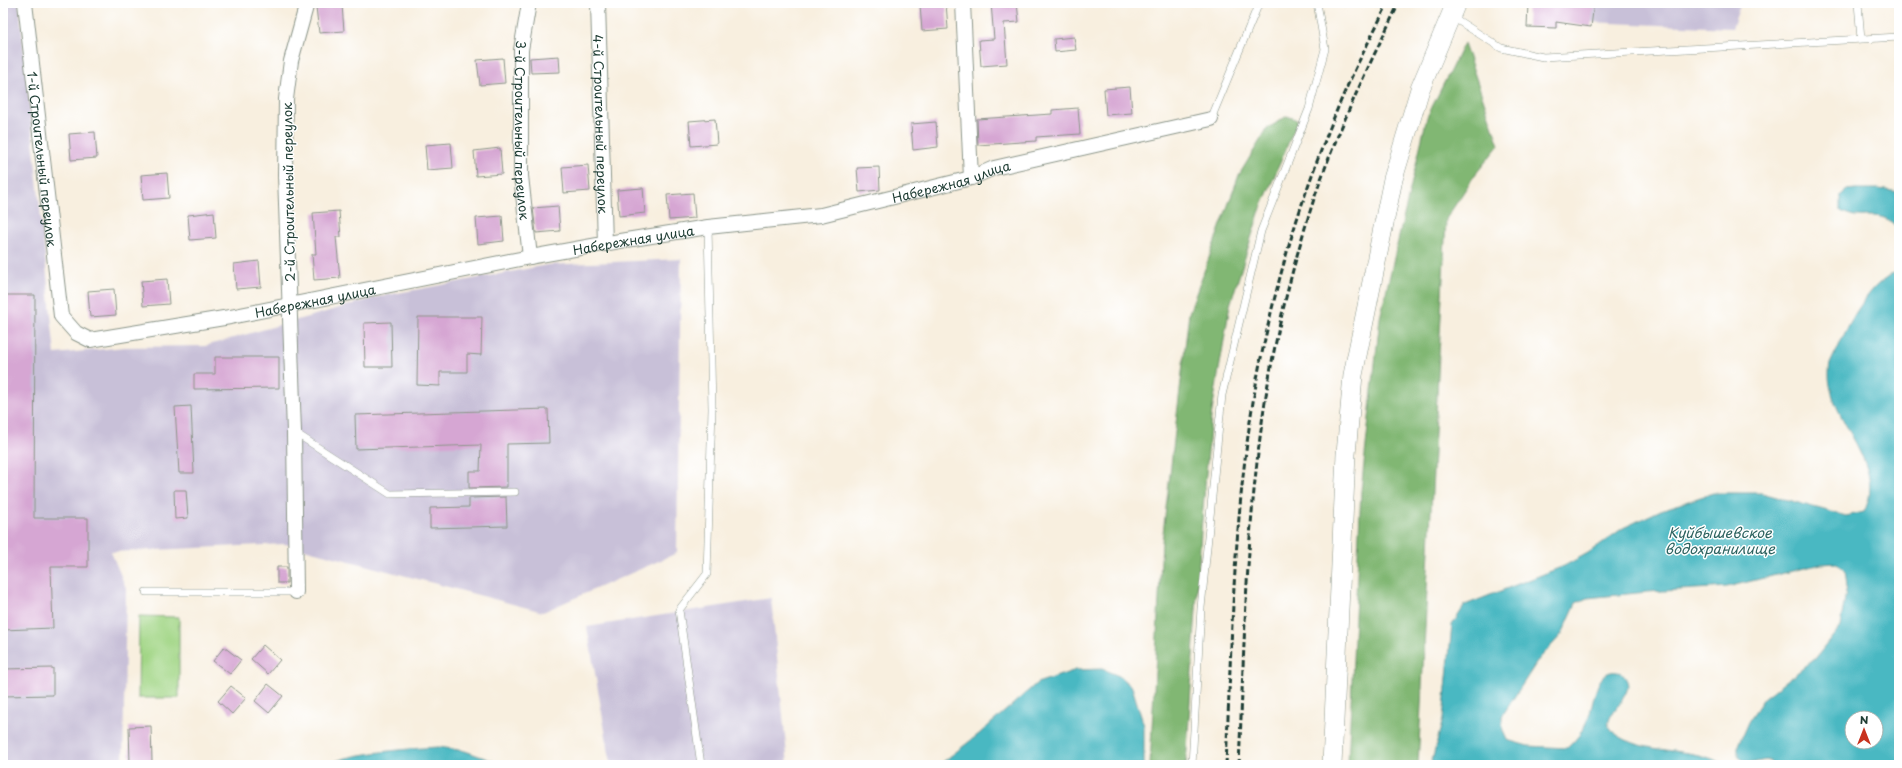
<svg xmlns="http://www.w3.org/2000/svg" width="1902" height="768" viewBox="0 0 1902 768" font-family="'Playpen Sans',sans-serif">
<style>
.industrial{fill:#c8c0d8}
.green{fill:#a2d686;stroke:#608a5d}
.forest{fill:#81b773;stroke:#507a54}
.water{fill:#49b8c2;stroke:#347a7b;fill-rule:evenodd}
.building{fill:#d6a6d3}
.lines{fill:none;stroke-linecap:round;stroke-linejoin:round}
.lane-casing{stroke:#8c968a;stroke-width:8}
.street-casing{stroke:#8c968a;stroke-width:16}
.secondary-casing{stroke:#8c968a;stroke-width:20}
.lane{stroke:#fff;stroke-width:7}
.street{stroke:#fff;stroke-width:14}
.secondary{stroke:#fff;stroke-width:19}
.rail{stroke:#1f3d34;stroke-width:3;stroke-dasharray:6 3;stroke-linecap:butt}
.labels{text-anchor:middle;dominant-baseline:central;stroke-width:3;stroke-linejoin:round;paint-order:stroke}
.street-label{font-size:13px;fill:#1f3d34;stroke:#fff}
.water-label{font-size:14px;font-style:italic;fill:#2c625f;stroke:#fff}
</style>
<rect width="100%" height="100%" fill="#fff"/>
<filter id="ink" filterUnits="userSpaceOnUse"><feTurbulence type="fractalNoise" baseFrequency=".025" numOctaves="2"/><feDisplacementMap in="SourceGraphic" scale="8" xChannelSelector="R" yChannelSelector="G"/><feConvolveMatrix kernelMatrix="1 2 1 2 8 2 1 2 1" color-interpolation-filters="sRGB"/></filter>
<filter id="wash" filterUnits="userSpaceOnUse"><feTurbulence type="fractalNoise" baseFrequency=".012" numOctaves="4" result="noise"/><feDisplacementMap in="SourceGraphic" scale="16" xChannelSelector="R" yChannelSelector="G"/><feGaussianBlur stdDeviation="0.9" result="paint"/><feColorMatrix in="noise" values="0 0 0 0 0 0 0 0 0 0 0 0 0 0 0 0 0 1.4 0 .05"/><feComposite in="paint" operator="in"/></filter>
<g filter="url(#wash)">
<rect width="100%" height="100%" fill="#f8efdf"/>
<path class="industrial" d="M3,3h16l36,351 70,-7 80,-1 177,-50 165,-31 134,-6 -4,294 -134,59 -258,-68 -174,8 15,36 -3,177h-120z
M1538,3h203l-9,25 -195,-8z
M771,598l17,167h-177l-24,-138z"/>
<path class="green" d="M139,616l40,1v81h-41z"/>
<path class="forest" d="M1464,43l35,102 -25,31 -28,43 -28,546h-70l13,-274 19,-173 47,-201z
M1287,116l11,4 -39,93 -29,92 -19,112 -10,114 -15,234h-36l12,-223 27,-229 50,-138 28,-46z"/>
<path class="water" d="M1856,189h23l20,3v38c-19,-25 -36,-6 -58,-19v-16l6,-5z
M1899,267v498h-127l-2,-5c-15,0 -19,8 -32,-3v-12l10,-23 16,-24 51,-39 25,-32 7,-41 -2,-16 -8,-7 -16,1 -94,23 -80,5 -60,6 -11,5 -14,31 -23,25 -37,57 1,15 4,9 21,6 39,2c10,-9 16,-17 21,-29 6,-14 7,-51 29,-47 5,0 7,4 9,7 11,17 -31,40 -13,53 32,25 79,13 112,33h-294l12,-46 9,-94 13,-20 99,-39 24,-13 35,-25 38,-18 52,-17h49l84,23 18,-4c26,-52 -44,-96 -34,-148 2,-5 5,-11 8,-16 10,-23 21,-44 38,-62 7,-7 17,-11 23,-19zM1852,718h24v24h-24z
M1102,669l17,7 13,11 12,39v39h-205l40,-31 58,-51 39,-13z
M439,747l26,4 39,14h-175c14,-12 90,-17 110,-18z"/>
<g id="blocks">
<path class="building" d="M946,3l2,26 -26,2 -2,-26z
M991,3h26l2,19 -15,1 3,41 -26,2 -2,-26 15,-1z
M1528,3h66l-3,24 -35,-5v6l-29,-1z
M342,5l2,26 -25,2 -3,-26z
M1074,37l2,13 -21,2 -1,-13z
M559,56l1,16 -29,1 -1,-15z
M503,58l2,25 -25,2 -3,-25z
M1130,87l2,26 -26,2 -2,-26z
M1078,108l2,26 -44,3v4l-58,4 -1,-26 75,-5v-4z
M715,119l2,25 -26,2 -2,-25z
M936,122l2,25 -25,3 -2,-26z
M95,132l2,26 -26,2 -2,-26z
M451,143l2,25 -26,2 -2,-25z
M500,148l2,26 -26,2 -2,-25z
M588,165l2,26 -26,2 -2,-26z
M879,167l1,23 -21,2 -2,-24z
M167,173l2,25 -26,2 -2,-25z
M643,188l2,25 -26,3 -2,-26z
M693,193l2,25 -26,2 -2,-25z
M558,206l2,25 -24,2 -3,-25z
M339,211l2,26h-5l4,41 -26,2 -2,-26h4l-3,-41z
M214,212l2,26 -26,2 -2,-25z
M502,216l2,25 -26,3 -2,-26z
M259,261l2,26 -25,2 -2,-25z
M167,279l2,25 -26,2 -2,-25z
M114,289l2,26 -26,2 -2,-26z
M3,295h32l-1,223h54v49h-37l2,61 -50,2z
M418,317h64l-1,38 -14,-1v18h-27v14l-23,-1z
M391,322l1,45h-27l-1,-44z
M215,357h64v31l-85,1v-15h21z
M191,406l3,67h-15l-4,-66z
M548,409l1,34 -42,1v43l-38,1v-17h11l1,-26 -125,4 -1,-34z
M174,490h12l2,28 -13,1z
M506,497l1,29 -77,2v-20l39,-1v-9z
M277,567h10v16h-10z
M263,645l17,15 -12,14 -17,-15z
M224,647l17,13 -11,14 -17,-13z
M53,668v27l-50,1v-27z
M268,684l15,12 -14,17 -14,-12z
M231,686l15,12 -14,16 -14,-13z
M151,726l1,36 -22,1 -1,-36z"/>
</g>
</g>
<g filter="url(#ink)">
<use href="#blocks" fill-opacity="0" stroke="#8c968a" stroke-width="1"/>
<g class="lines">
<defs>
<path id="lane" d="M1858,3l3,36
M1451,16l50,32 42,9 356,-20
M1211,119l48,-116
M294,432l96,62 125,-2
M146,592h150
M701,765l-22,-155 28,-36 5,-165 -4,-182
M1192,765l9,-157 21,-213 39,-164 48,-122 16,-60 -8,-46"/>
<g id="street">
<path id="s1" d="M25,3l36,313 15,17 14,7 140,-23 300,-60 90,-16 88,-14 113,-12 150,-37 23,-10 217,-49"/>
<path id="s2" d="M529,3l-8,47v126l9,81"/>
<path id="s3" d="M598,3l7,241"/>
<path d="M963,3l8,175"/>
<path d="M296,592l-2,-160 -9,-257 1,-76 5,-38 16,-58"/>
</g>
<path id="secondary" d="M1332,765l14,-311 7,-79 40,-196 27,-90 36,-86"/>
</defs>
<use href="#lane" class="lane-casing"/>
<use href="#street" class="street-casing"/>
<use href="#secondary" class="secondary-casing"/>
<use href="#lane" class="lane"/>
<use href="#street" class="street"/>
<use href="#secondary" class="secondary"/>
<path class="rail" d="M1226,765c6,-134 8,-270 34,-402 16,-81 40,-161 71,-238 16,-42 37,-82 57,-122
M1239,765c5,-111 7,-225 22,-335 10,-78 29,-157 53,-231 23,-68 54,-132 85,-196"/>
</g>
</g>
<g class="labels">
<g class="street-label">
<text stroke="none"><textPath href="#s3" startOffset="121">4-й Строительный переулок</textPath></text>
<text stroke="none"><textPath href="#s2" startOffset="128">3-й Строительный переулок</textPath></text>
<text stroke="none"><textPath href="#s1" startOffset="157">1-й Строительный переулок</textPath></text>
<text stroke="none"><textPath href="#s1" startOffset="1230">Набережная улица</textPath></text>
<text transform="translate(288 192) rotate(-91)">2-й Строительный переулок</text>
<text stroke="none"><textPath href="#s1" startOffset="906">Набережная улица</textPath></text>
<text stroke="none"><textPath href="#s1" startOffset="582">Набережная улица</textPath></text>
</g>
<g class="water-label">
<text x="1720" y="532">Куйбышевское<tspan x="1720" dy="16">водохранилище</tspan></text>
</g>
</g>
<rect width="1902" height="768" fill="none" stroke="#fff" stroke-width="16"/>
<g transform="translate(1864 730)"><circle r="19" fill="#ffffff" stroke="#a5b1ae"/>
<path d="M0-3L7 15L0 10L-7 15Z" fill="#c8321e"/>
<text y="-6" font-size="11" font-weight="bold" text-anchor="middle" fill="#1f3d34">N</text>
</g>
</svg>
